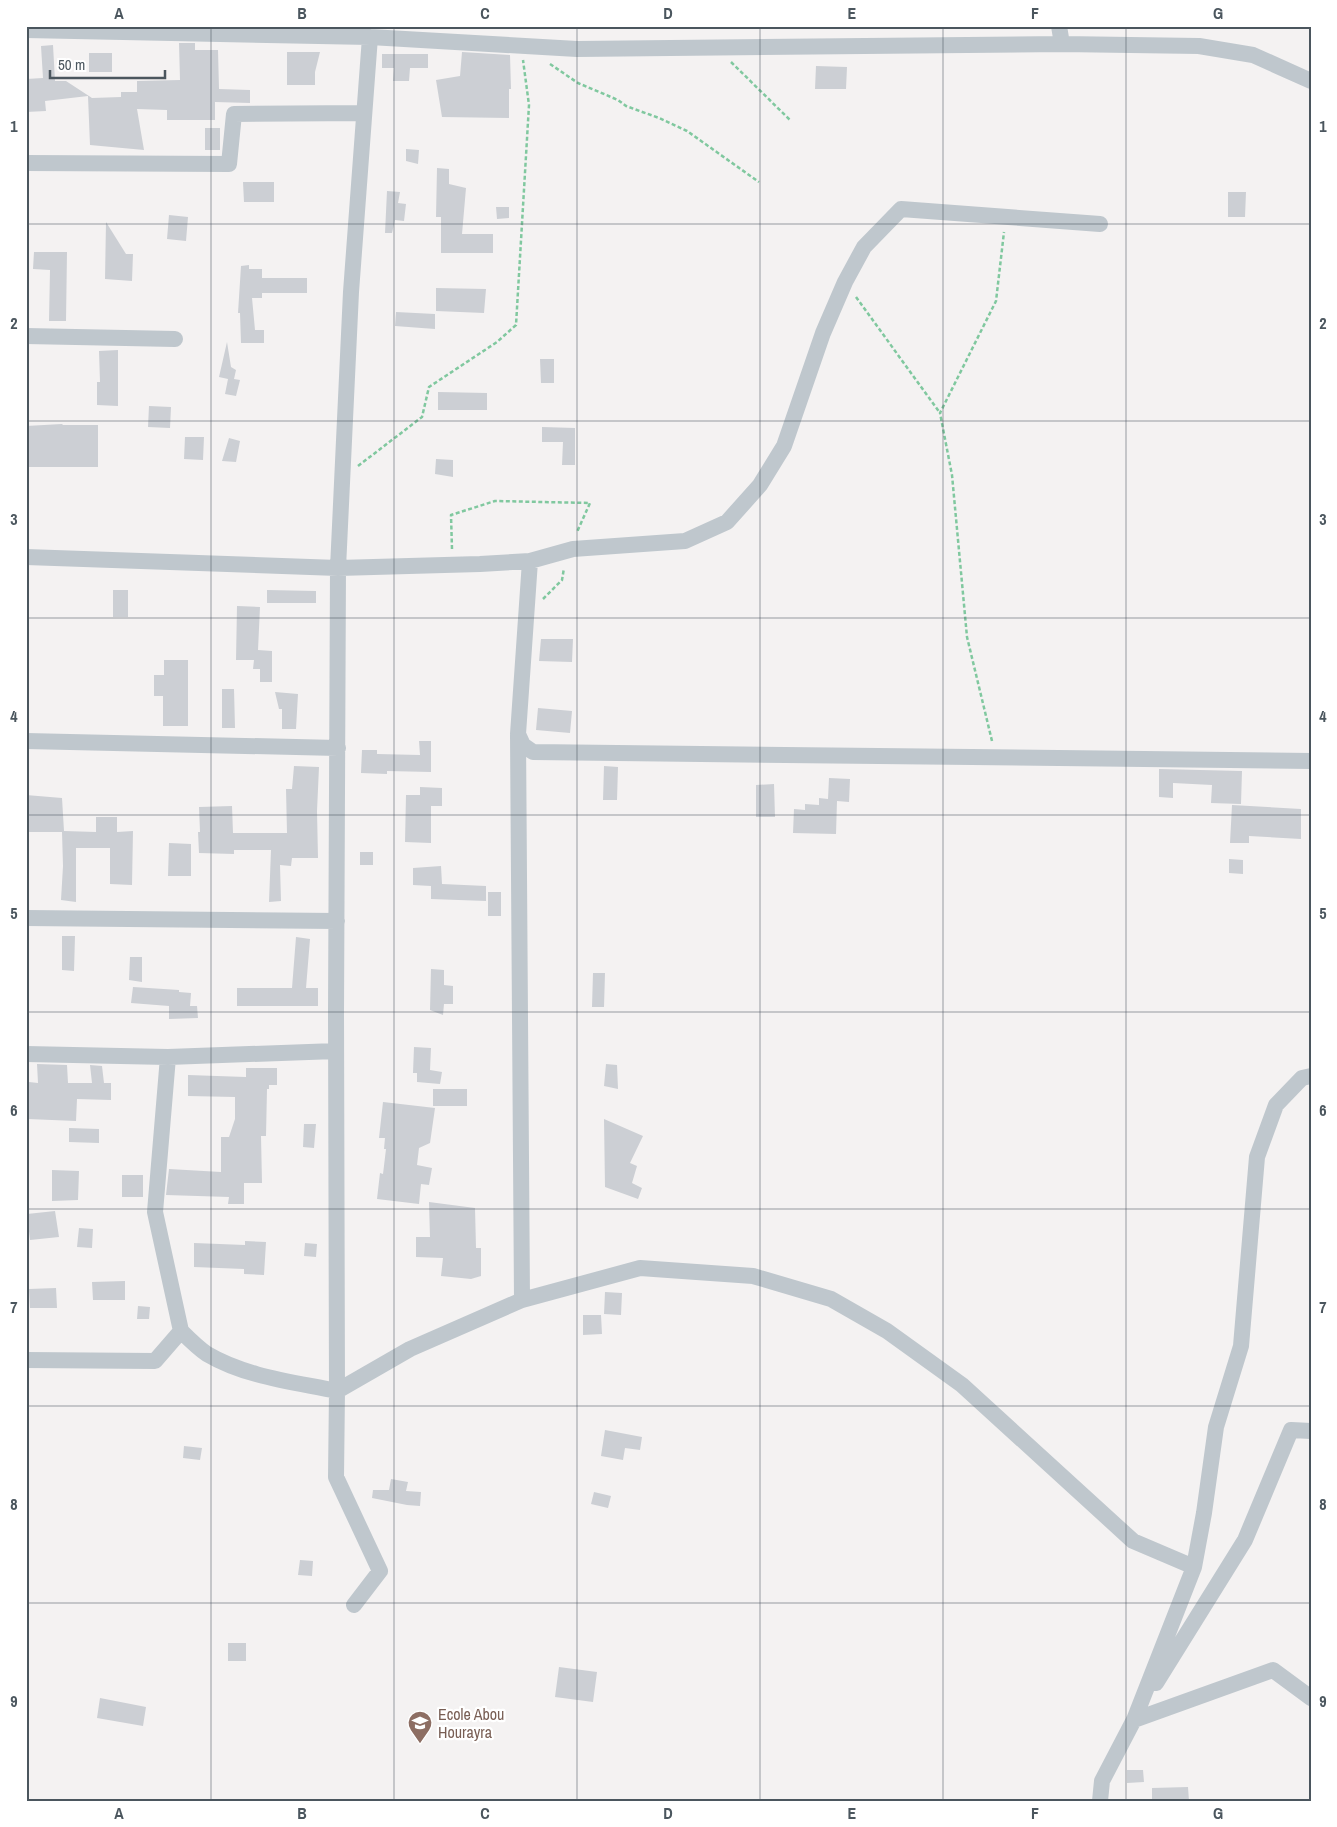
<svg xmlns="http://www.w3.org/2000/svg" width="1337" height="1827" viewBox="0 0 1337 1827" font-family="'Archivo Narrow',sans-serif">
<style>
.building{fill:#cccfd4}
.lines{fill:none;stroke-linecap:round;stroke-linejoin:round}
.path{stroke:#80c89f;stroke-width:2.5;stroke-dasharray:4 2.5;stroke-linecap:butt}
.minor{stroke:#bfc7cd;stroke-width:16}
.grid{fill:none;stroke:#4b565e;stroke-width:1;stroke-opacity:0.55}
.labels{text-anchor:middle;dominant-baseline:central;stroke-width:4.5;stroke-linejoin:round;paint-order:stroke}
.education-label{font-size:16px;fill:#785e54;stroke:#fff;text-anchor:start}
.neatline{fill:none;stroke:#4b565e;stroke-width:2}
.grid-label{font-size:16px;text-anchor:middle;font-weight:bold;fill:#4b565e}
</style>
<rect width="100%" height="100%" fill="#f4f2f2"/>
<path class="building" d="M179,43h16v7h23l1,39 31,1v13l-35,-1v18h-48v-10l-30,-1 7,41 -54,-5 -2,-49 -43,5 1,10 -20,1v-33l17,-1 -2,-32 12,-1 2,36h11l26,17 29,-1v-5h16v-11l43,-1z
M287,52h33l-5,20v13h-28z
M462,52l48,3 1,34h-2v29l-67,-1 -6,-37 24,-4z
M89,53h23v19h-23z
M382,54h46v14h-18l-1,13h-16l1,-13h-12z
M816,66l31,1 -1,22h-31z
M205,128h15v22h-15z
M406,149l13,1 -1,14 -12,-3z
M437,168l12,1v15l17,4 -4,46h31v19h-52v-36h-5z
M243,182h31v20h-30z
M387,191l13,1 -2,11 8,1 -2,17 -9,-1 -3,13h-7z
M1228,192h18l-1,25h-17z
M496,207h13v11l-12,1z
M169,215l19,2 -2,24 -19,-2z
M106,222l20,32h7l-1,27 -27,-2z
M34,252h33l-1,69h-17l1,-51 -17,-1z
M249,265v4h13v9h45v15h-45v5h-10l3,32h9v13h-23l-1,-30h-2l3,-47z
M436,288l50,1 -2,24 -48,-2z
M396,312l39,2v15l-40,-3z
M227,342l4,25 5,3 -2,9 6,1 -4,16 -11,-2 3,-15 -9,-2z
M118,350v56l-21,-1v-23h3l-1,-31z
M540,359h14v24h-13z
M438,392l49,1v17h-49z
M149,406l22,1 -1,21 -22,-1z
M62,424l1,1h35v42h-72v-41z
M542,427l33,1v37h-13l1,-23h-21z
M185,437h19l-1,23 -19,-1z
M229,438l11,3 -4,21 -14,-1z
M436,459l17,1v17l-18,-3z
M113,590h15v27h-15z
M267,590l49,1v12h-49z
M237,606l23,1 -2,43 14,1v31h-12v-13h-7l1,-9h-18z
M541,639h32l-1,23 -33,-1z
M164,660h24v66h-25v-30h-9v-21h10z
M222,689h12l1,39h-13z
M275,692l23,2 -2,35h-14v-20h-3z
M538,708l34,3 -2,22 -34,-3z
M419,741h12v31l-44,-1v3l-26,-1 1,-23h15v4l43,1z
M294,766l25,1 -2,44 1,47h-26l-1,8 -11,-1 1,36 -12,1 2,-52h-37v4l-35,-1 -1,-21h2l-1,-25 33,-1 1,27h54l-1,-44h6z
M604,766l14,1 -1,33h-14z
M1159,769l83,2 -1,33 -30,-1 1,-18 -39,-2v15l-14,-1z
M829,778l21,1 -1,23 -12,-1 -1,33 -43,-1 1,-24 11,1v-6l14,1v-7l9,1z
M774,784l1,33h-19v-32z
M420,787l22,1v18h-11v37l-26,-1 1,-47h14z
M26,795l36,3 2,33 32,1v-15h21v15l16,-1 -1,54 -22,-1v-36h-34v54l-15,-2 2,-34 -1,-34h-36z
M1232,805l69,4v30l-52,-3v7h-19z
M169,843l22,1v32h-23z
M360,852h13v13h-13z
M1229,859l14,1v14l-14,-1z
M441,866l1,18 44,2v15l-55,-2v-13l-18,-1v-17z
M488,892h13v24h-13z
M62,936h13l-1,35 -12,-1z
M296,937l14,2 -4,49h12v18h-81v-18h55z
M130,957h12v25l-13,-2z
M431,969l13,1v15l9,1v18h-9l-1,11 -13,-5z
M593,973h12l-1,34h-12z
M133,987l46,3v2l12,1 -1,13h7l1,12 -29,1v-13l-38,-3z
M414,1047l17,1 -1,22 12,2 -2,12 -23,-2v-9h-4z
M37,1064l30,1 1,18h24l-2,-18 12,1 2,17h7v17l-34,-1 -1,22 -48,-2 1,-37 9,1z
M606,1064l11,1 1,24 -14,-3z
M246,1068h31v17h-8v4h-2l-1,47h-5l1,47h-18v21h-16l1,-7 -63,-2 3,-26 52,3v-35h8l6,-18v-22l-47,-1v-21l58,2z
M433,1089h34v17h-34z
M383,1102l52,6 -5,35 -11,5 -2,17 15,3 -3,17 -8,-1 -2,20 -42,-5 3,-26 3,1 3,-25h-2l1,-11h-6z
M604,1119l39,17 -13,27 7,3 -5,17 10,5 -4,11 -33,-12z
M304,1124h12l-2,24 -11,-1z
M69,1128l30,1v14l-30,-1z
M52,1170l27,1 -1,29 -26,1z
M122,1175h21v22h-21z
M429,1202l46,6 1,40h5v28l-10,3 -30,-3 2,-18 -27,-1v-20h14z
M55,1211l4,26 -29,3 -3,-26z
M79,1228l14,1 -1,19 -15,-1z
M245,1241l21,1 -2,33 -20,-1v-5l-50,-2v-24l51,2z
M305,1243l12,1 -1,13 -12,-1z
M125,1281v19h-32l-1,-18z
M56,1288l1,20h-27l-1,-19z
M605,1292l17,1 -1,22 -17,-1z
M138,1306l12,1 -1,12h-12z
M583,1315h18l1,19 -19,1z
M605,1430l37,7 -2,13 -15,-2 -2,12 -22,-4z
M184,1446l18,2 -2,12 -17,-2z
M391,1479l17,3 -2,9 15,1 -1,14 -13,-1 -35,-7 1,-8h16z
M594,1492l17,4 -3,12 -17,-4z
M300,1560l13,1 -1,15 -14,-1z
M228,1643h18v18h-18z
M559,1667l38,5 -4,30 -38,-5z
M100,1698l46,9 -3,19 -46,-8z
M1127,1770h16l1,12 -17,1z
M1188,1787l1,14h-37v-13z"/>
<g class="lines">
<path class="path" d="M731,62l60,59
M550,64l28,19 40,17 8,6 33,12 28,13 72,51
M856,297l84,116
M358,466l64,-49 7,-30 68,-45 19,-17 13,-220 -6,-45
M452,549l-1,-34 44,-14 95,2 -13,29
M543,599l19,-19 2,-12
M992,741l-25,-104 -15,-162 -12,-62 56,-112 8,-69"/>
<path class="minor" d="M1059,26l3,18
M26,30l344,7 207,12 485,-5 137,2 54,9 58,26
M26,163l203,1 5,-50 130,-1
M26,336l149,3
M26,557l312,11 142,-4 50,-3 -12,173 5,11 10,7 778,9
M530,561l43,-12 112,-8 42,-19 33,-37 24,-39 39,-113 22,-51 19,-35 37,-38 199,15
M518,735l4,565
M26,741l312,7
M26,918l311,3
M26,1054l142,3 168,-6
M168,1057l-13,155 26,119
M26,1360l129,1 26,-30c8,8 17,17 26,23 39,23 87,28 130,37l73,-42 112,-49 118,-32 113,8 78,23 56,32 75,54 171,156 61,26 -60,153
M1194,1567l10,-54 12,-86 25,-81 16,-189 19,-52 26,-27 9,-2
M354,1605l26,-34 -44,-94 1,-86 -1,-377 2,-446 13,-276 19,-255
M1156,1683l89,-143 46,-110 20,1
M1134,1720l139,-50 38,28
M1100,1801l2,-20 36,-69"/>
</g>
<path class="grid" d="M211,26v1775M394,26v1775M577,26v1775M760,26v1775M943,26v1775M1126,26v1775M26,224h1285M26,421h1285M26,618h1285M26,815h1285M26,1012h1285M26,1209h1285M26,1406h1285M26,1603h1285"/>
<defs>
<symbol id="university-pin" viewBox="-11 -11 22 30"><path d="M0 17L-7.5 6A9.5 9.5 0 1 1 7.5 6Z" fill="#8d6e63" stroke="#fff"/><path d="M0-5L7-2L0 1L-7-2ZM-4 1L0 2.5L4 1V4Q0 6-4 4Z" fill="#fff"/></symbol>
</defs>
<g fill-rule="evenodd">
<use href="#university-pin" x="406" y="1709" width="28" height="38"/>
</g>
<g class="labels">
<g class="education-label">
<text x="438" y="1714">Ecole Abou<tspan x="438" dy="18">Hourayra</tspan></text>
</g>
</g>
<rect width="1337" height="1827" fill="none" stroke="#ffffff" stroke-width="55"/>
<path d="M50 70v8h115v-8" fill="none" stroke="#4b565e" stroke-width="2.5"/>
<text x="58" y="70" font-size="15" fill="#4b565e" stroke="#ffffff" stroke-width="4" paint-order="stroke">50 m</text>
<rect x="28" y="28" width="1282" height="1772" class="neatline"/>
<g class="grid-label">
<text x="119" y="19">A</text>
<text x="302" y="19">B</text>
<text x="485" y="19">C</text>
<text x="668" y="19">D</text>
<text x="852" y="19">E</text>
<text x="1035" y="19">F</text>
<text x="1218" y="19">G</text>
<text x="14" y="132">1</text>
<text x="1323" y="132">1</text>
<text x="14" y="329">2</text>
<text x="1323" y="329">2</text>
<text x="14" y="525">3</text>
<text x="1323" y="525">3</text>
<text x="14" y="722">4</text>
<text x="1323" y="722">4</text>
<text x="14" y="919">5</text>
<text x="1323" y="919">5</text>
<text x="14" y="1116">6</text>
<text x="1323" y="1116">6</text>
<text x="14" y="1313">7</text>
<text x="1323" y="1313">7</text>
<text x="14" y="1510">8</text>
<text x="1323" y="1510">8</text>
<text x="14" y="1707">9</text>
<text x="1323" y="1707">9</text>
<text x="119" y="1819">A</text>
<text x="302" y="1819">B</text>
<text x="485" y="1819">C</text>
<text x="668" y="1819">D</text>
<text x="852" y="1819">E</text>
<text x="1035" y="1819">F</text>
<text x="1218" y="1819">G</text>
</g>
</svg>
